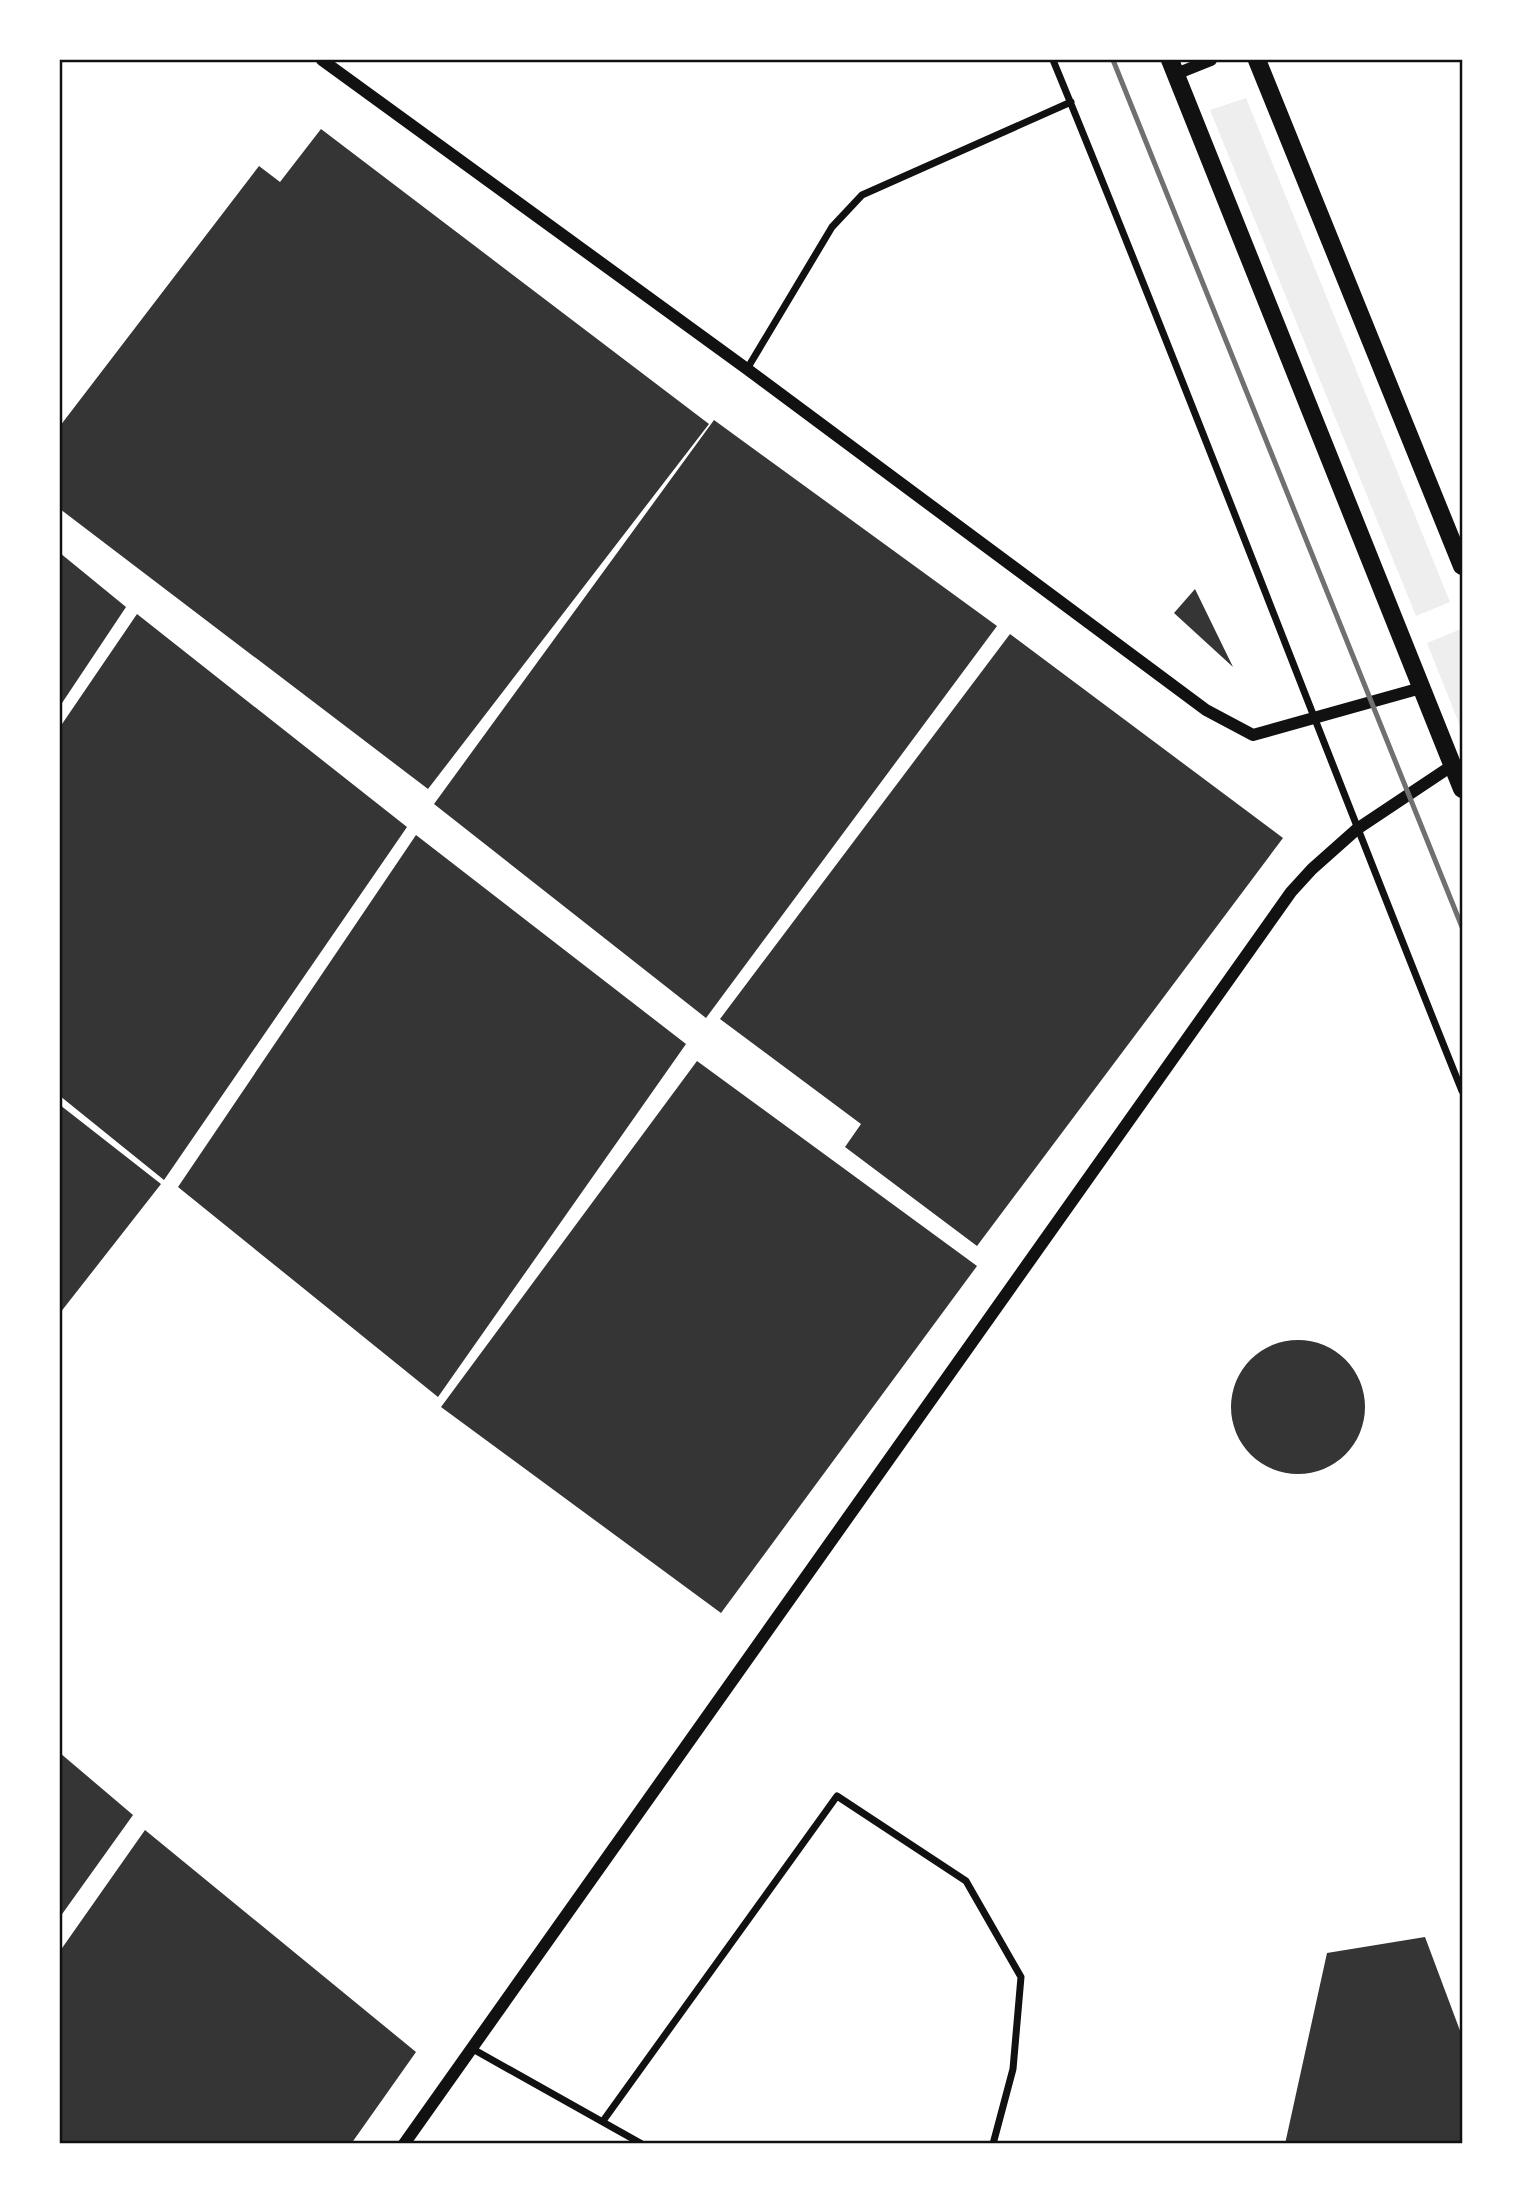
<svg xmlns="http://www.w3.org/2000/svg" width="1522" height="2203" viewBox="0 0 1522 2203" font-family="Lora,serif">
<style>
.green{fill:#eee}
.building{fill:#353535}
.lines{fill:none;stroke-linecap:round;stroke-linejoin:round}
.minor{stroke:#111;stroke-width:7}
.tertiary{stroke:#111;stroke-width:12}
.primary{stroke:#111;stroke-width:18}
.rail{stroke:#707070;stroke-width:5}
.neatline{fill:none;stroke:#111;stroke-width:2.5}
</style>
<rect width="100%" height="100%" fill="#fff"/>
<path class="green" d="M1246,98l204,504 -34,14 -206,-506z
M1461,629l1,3v99l-35,-88z"/>
<path class="building" d="M321,129l388,295 -281,365 -368,-280v-83l199,-260 21,16z
M714,420l283,206 -291,392 -272,-214z
M60,553l66,54 -66,99z
M1195,589l38,78 -59,-54z
M137,614l270,213 -243,353 -104,-84v-369z
M1010,634l273,204 -306,408 -132,-99 16,-23 -141,-105z
M416,835l270,209 -248,353 -260,-210z
M697,1061l280,205 -256,347 -280,-206z
M60,1105l101,79 -101,129z
M1231 1407a67 67 0 1 1 134 0a67 67 0 1 1-134 0Z
M60,1753l73,62 -73,102z
M145,1830l271,222 -65,92h-291v-193z
M1425,1937l37,99v108h-177l42,-191z"/>
<g class="lines">
<path class="minor" d="M1053,60c141,342 271,688 409,1031
M747,369l85,-142 30,-32 209,-93
M471,2048l171,96
M603,2121l234,-325 129,85 55,96 -8,92 -20,75"/>
<path class="tertiary" d="M322,60l425,309 459,341 47,25 168,-47
M1176,74l35,-14
M404,2144l887,-1252 21,-23 45,-40 96,-64"/>
<path class="primary" d="M1170,60l292,729
M1257,60l205,506"/>
<path class="rail" d="M1113,60l349,867"/>
</g>
<rect width="1522" height="2203" fill="none" stroke="#ffffff" stroke-width="122"/>
<rect x="61" y="61" width="1400" height="2081" class="neatline"/>
</svg>
